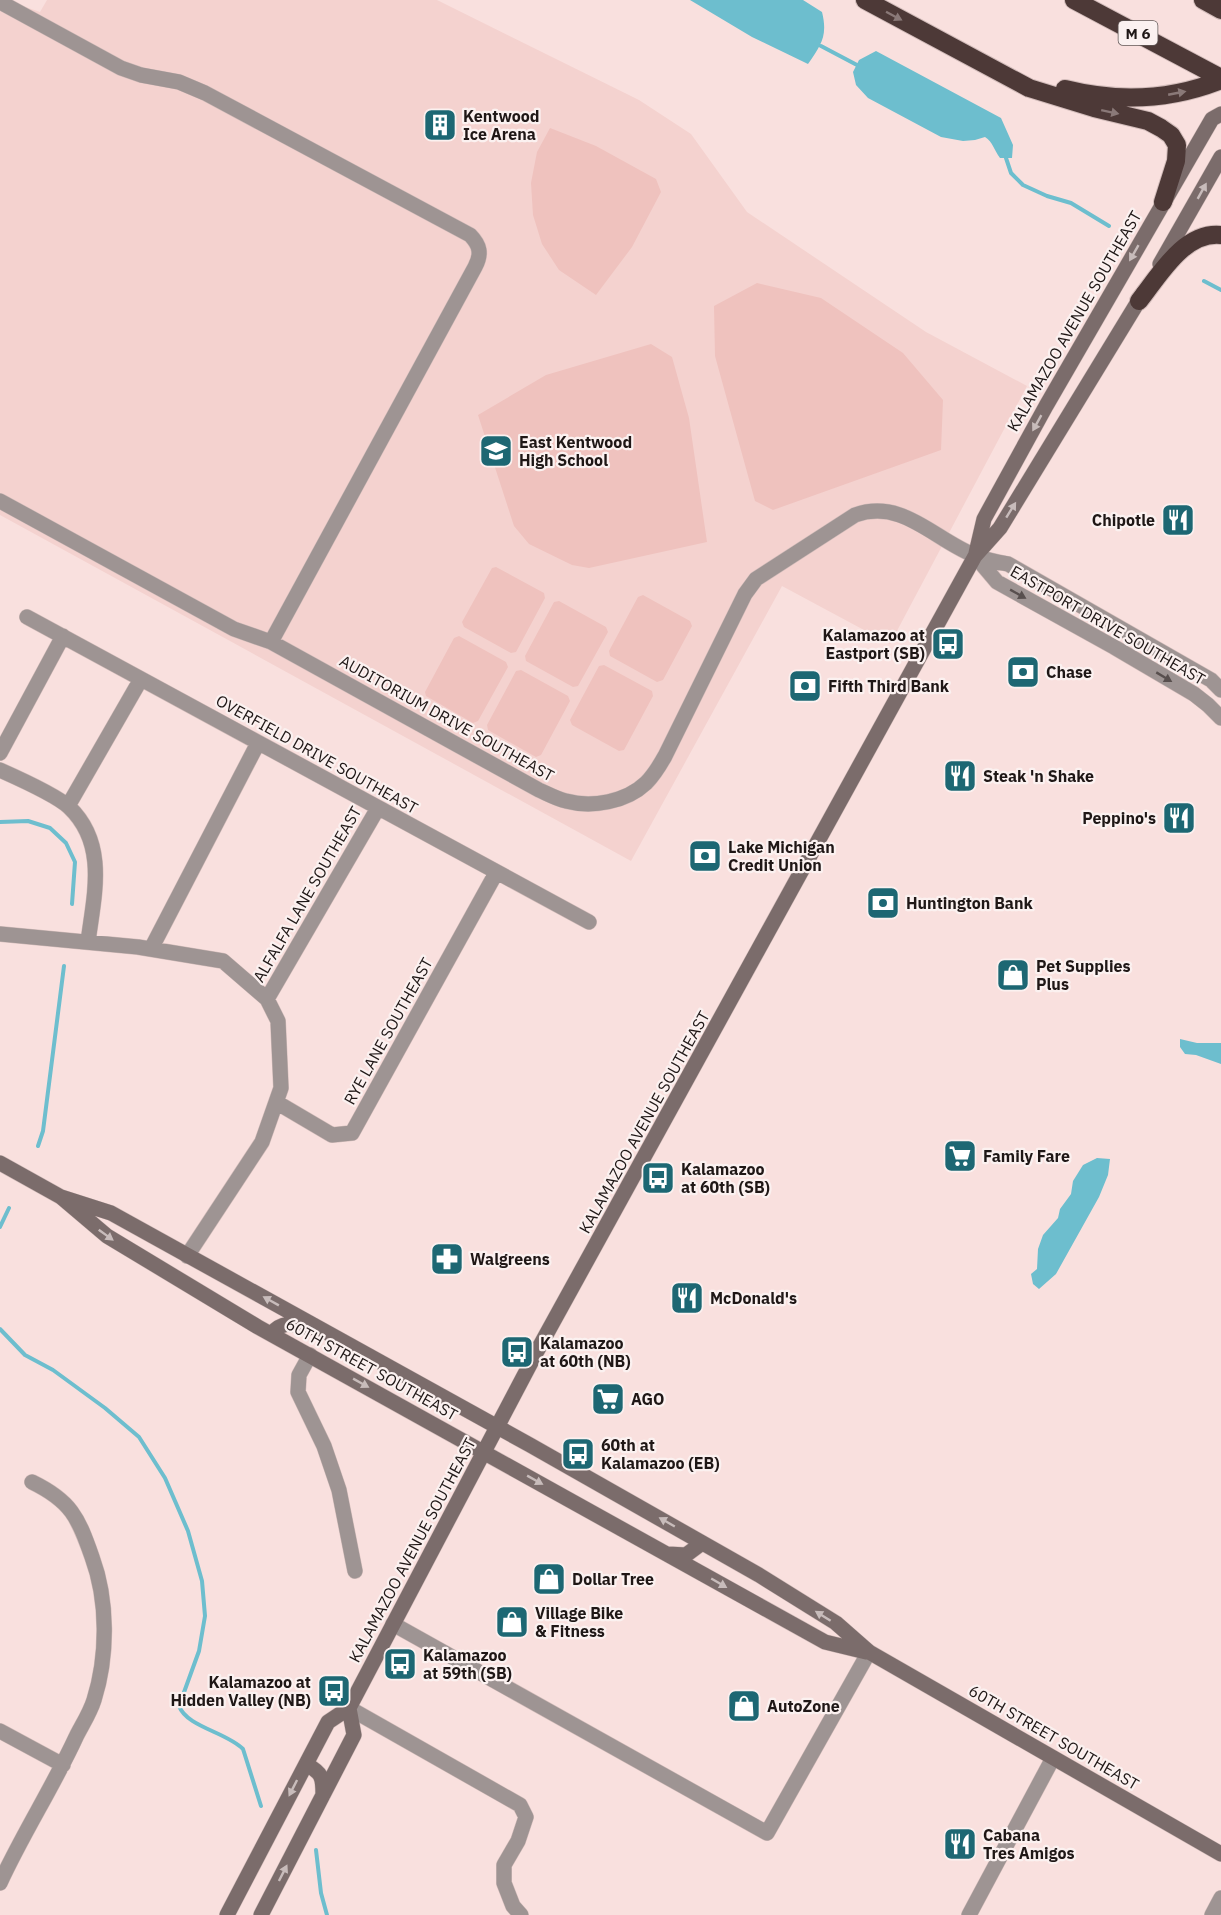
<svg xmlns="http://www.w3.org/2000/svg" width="1221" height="1915" viewBox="0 0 1221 1915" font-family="'IBM Plex Sans',sans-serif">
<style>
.built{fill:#f4d2cf}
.green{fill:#efc2be}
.water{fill:#6dbece}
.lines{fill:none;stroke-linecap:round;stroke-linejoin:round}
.stream{stroke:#6dbece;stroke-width:4}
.street-casing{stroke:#d2bcba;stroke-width:16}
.secondary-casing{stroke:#d2bcba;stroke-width:16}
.highway-casing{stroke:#d2bcba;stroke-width:20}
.street{stroke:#9e9493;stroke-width:15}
.secondary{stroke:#7b6c6b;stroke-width:15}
.highway{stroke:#4d3937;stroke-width:18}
.oneway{fill:#8a7978}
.oneway2{fill:#c8bcbb}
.oneway3{fill:#584f4e}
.labels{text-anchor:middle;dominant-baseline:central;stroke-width:4.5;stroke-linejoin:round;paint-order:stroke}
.shield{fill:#fbf1f0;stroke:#615857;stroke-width:1.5}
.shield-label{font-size:15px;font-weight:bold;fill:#1f1716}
.poi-label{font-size:16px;font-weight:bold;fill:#1f1716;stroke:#fbf1f0;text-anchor:start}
.street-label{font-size:16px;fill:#1f1716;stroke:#fbf1f0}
</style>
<rect width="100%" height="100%" fill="#f9e0de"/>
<path class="built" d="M47,0h390l202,100 52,34 56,78 179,120 101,54 -137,258 -108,-58 -151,275 -631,-346v-511l14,-1 26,9z"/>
<path class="green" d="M550,128l46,18 60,33 5,13 -29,55 -36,48 -37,-25 -17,-26 -9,-29 -2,-32 6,-31z
M757,283l64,15 82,55 40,47 -2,50 -168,60 -18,-9 -40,-145 -1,-50z
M651,344l21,13 17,61 18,124 -118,26 -17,-3 -43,-21 -15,-18 -36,-111 68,-40z
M496,567l48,26 1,5 -29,54 -5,1 -47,-26 -2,-5 30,-54z
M643,595l47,26 2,5 -29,54 -6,2 -47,-26 -1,-5 29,-54z
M559,601l47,26 2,5 -30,54 -5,1 -47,-26 -1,-5 29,-54z
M459,636l47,26 2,5 -30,54 -5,2 -47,-27 -1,-4 29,-54z
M604,665l48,26 1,5 -29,54 -5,1 -47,-26 -2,-5 29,-54z
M521,670l47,26 2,5 -29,54 -5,2 -48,-27 -1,-5 29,-54z"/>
<path class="water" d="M690,0h113l19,12c6,24 -1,33 -14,52l-56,-27z
M876,51l125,67 12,27 -1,13h-12c-6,-8 -7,-16 -15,-21l-10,3 -12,1 -22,-4 -73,-39 -12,-13 -3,-13 6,-12z
M1180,1039l17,4h24v21l-25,-9 -11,-1 -5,-7z
M1097,1158l13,1 -2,16 -9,22 -43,77 -17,15 -6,-5 -2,-10 6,-5 1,-20 5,-14 15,-17 2,-9 11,-15 2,-13 10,-16z"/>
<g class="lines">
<path class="stream" d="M821,46l36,19
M1006,158l5,15 12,12 24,11 24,7 38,23
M1204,281l17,9
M0,822l28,-1 22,7 16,15 9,19 -3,42
M38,1146l5,-15 21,-165
M0,1227l9,-19
M0,1329l25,26 28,15 52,38 34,29 26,41 23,53 14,50 3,35 -6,35 -20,55c8,21 47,26 64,43l18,57
M316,1850l5,43 6,22"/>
<defs>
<path id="street" d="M0,2l121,66 20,7 38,7 26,11 265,142c10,10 12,19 5,32l-204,375
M0,501l234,128 37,13 268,148c9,4 18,9 27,11 26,7 60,1 80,-18 8,-8 14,-18 19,-27l80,-162 11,-15 99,-64c48,-17 79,25 121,41 10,4 21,6 32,8l203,116 10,10
M975,556l22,26 117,65 80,47 14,11 13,13
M27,617l562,305
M0,753l63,-117
M0,770c18,8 56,25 69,37 39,37 25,88 19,135
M68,806l73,-127
M0,934l138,13 85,14 44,38 11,22 3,67 -19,54 -75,114
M151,949l107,-206
M267,999l111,-191
M276,1102l56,33 20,-2 144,-260
M310,1355l-11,20 -1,17 26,54 15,44 16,81
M393,1624l374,209 102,-181
M349,1708l171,97 6,12 -8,24 -14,24v18l9,23 8,9
M0,1731l63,34
M0,1883c23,-50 53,-96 76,-146 6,-12 14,-24 18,-37 14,-44 14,-100 -2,-143 -14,-40 -21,-56 -60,-75
M969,1915l84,-157
M1212,1915l9,-17"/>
<path id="secondary" d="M1160,264l61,-107
M976,553l8,-34 62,-113 166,-287 9,-5
M0,1163l61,34 46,39 151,91 567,315 41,10
M61,1197l50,16 419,232 229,130 77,48 33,29 352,202
M271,1334c12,-14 22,-10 38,-6
M668,1554l18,1 16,-12
M306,1764c16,9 17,13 17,31
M227,1915l101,-193 21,-14 187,-355 439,-797 25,-28 144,-236
M261,1915l93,-180 -5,-27"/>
<path id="highway" d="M865,0l164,88 65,20 54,13 13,7 10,7 6,10 -1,16 -13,41
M1074,0l147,78
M1203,0l18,10
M1065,89c52,13 106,11 156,-9
M1139,301c20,-25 45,-70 82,-66"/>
</defs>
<use href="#street" class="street-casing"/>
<use href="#secondary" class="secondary-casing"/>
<use href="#highway" class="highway-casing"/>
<use href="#street" class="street"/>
<use href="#secondary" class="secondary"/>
<use href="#highway" class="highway"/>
</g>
<defs><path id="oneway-solid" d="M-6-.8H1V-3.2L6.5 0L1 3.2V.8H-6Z" transform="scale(1.5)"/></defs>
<g class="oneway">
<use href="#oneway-solid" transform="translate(894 16) rotate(28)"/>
<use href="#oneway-solid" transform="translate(1177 93) rotate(-11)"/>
<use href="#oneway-solid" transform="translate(1110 112) rotate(12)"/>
</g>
<g class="oneway2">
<use href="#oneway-solid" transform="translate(1202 191) rotate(-61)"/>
<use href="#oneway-solid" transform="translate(1134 253) rotate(120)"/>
<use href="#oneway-solid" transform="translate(1037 423) rotate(119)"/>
<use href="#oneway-solid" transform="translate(1011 510) rotate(-58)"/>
<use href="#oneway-solid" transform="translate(106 1235) rotate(36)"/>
<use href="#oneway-solid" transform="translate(271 1301) rotate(-151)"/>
<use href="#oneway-solid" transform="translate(361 1383) rotate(29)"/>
<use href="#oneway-solid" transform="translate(535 1480) rotate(29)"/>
<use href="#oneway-solid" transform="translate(667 1522) rotate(-150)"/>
<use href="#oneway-solid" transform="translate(719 1583) rotate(30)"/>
<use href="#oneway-solid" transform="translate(823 1616) rotate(-148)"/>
<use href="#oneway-solid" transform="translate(293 1788) rotate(117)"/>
<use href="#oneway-solid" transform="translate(283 1873) rotate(-63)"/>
</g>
<g class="oneway3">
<use href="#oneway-solid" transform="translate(1018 594) rotate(29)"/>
<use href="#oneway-solid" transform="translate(1164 677) rotate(31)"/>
</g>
<defs>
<symbol id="building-square" viewBox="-11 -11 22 22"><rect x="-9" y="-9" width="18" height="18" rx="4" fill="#1d6773" stroke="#fbf1f0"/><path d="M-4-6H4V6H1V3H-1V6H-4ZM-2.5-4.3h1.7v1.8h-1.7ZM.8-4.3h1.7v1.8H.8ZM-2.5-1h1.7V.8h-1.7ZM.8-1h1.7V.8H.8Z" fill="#fff"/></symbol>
<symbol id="school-square" viewBox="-11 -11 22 22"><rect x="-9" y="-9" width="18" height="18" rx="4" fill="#1d6773" stroke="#fbf1f0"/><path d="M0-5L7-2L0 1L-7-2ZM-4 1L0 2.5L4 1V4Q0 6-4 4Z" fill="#fff"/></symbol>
<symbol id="restaurant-square" viewBox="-11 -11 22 22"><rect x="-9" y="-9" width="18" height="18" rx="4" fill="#1d6773" stroke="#fbf1f0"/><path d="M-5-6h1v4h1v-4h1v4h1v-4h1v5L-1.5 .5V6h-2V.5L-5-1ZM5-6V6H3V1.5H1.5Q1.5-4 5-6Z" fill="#fff"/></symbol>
<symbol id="bus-square" viewBox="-11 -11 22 22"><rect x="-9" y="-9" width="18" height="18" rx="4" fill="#1d6773" stroke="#fbf1f0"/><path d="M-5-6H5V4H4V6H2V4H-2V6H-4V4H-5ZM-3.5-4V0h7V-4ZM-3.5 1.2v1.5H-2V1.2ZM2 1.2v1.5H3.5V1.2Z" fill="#fff"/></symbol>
<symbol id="bank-square" viewBox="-11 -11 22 22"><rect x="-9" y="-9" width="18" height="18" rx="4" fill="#1d6773" stroke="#fbf1f0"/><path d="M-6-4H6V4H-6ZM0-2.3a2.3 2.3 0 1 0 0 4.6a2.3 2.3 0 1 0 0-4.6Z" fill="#fff"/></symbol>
<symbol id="shop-square" viewBox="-11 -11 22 22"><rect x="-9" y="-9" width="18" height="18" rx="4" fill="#1d6773" stroke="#fbf1f0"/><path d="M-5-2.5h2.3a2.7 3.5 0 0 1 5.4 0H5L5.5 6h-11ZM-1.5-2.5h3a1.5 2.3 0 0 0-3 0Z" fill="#fff"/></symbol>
<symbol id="supermarket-square" viewBox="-11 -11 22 22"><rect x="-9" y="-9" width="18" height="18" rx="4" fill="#1d6773" stroke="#fbf1f0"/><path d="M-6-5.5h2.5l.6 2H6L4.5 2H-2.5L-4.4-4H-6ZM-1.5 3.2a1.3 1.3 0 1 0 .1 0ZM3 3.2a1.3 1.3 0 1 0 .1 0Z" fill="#fff"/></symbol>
<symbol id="pharmacy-square" viewBox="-11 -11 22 22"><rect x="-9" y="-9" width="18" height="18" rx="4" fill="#1d6773" stroke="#fbf1f0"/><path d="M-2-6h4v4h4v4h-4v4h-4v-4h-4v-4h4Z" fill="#fff"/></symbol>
</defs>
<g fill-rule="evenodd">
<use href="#building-square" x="421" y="106" width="38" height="38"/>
<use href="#school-square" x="477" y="432" width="38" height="38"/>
<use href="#restaurant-square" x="1159" y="501" width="38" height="38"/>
<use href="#bus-square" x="929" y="625" width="38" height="38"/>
<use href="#bank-square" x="1004" y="653" width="38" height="38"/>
<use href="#bank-square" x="786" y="667" width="38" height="38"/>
<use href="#restaurant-square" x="941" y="757" width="38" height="38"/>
<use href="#restaurant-square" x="1160" y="799" width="38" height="38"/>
<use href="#bank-square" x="686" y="837" width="38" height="38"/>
<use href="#bank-square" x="864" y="884" width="38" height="38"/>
<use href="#shop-square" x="994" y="956" width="38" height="38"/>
<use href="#supermarket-square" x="941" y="1137" width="38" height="38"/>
<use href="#bus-square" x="639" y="1159" width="38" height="38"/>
<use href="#pharmacy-square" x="428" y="1240" width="38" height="38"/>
<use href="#restaurant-square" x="668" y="1279" width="38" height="38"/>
<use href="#bus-square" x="498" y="1333" width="38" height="38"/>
<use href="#supermarket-square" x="589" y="1380" width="38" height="38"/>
<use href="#bus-square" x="559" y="1435" width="38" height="38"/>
<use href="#shop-square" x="530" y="1560" width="38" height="38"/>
<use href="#shop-square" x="493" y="1603" width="38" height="38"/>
<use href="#bus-square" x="381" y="1645" width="38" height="38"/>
<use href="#bus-square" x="315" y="1672" width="38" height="38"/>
<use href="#shop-square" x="725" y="1687" width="38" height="38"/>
<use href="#restaurant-square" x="941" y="1825" width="38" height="38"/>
</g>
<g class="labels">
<rect class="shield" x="1118.5" y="21" width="39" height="24" rx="4.5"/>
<g class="shield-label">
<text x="1138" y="33">M 6</text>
</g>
<g class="poi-label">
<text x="463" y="116">Kentwood<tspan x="463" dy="18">Ice Arena</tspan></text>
<text x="519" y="442">East Kentwood<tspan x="519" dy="18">High School</tspan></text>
<text x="1155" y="520" text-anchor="end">Chipotle</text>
<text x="925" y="635" text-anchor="end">Kalamazoo at<tspan x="925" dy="18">Eastport (SB)</tspan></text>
<text x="1046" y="672">Chase</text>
<text x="828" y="686">Fifth Third Bank</text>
<text x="983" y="776">Steak 'n Shake</text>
<text x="1156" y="818" text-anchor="end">Peppino's</text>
<text x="728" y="847">Lake Michigan<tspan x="728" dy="18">Credit Union</tspan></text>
<text x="906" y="903">Huntington Bank</text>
<text x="1036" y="966">Pet Supplies<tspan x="1036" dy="18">Plus</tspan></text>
<text x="983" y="1156">Family Fare</text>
<text x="681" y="1169">Kalamazoo<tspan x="681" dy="18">at 60th (SB)</tspan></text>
<text x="470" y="1259">Walgreens</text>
<text x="710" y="1298">McDonald's</text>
<text x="540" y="1343">Kalamazoo<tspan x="540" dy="18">at 60th (NB)</tspan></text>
<text x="631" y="1399">AGO</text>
<text x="601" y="1445">60th at<tspan x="601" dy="18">Kalamazoo (EB)</tspan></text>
<text x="572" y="1579">Dollar Tree</text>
<text x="535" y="1613">Village Bike<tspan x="535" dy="18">&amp; Fitness</tspan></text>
<text x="423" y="1655">Kalamazoo<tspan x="423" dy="18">at 59th (SB)</tspan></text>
<text x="311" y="1682" text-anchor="end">Kalamazoo at<tspan x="311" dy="18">Hidden Valley (NB)</tspan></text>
<text x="767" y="1706">AutoZone</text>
<text x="983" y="1835">Cabana<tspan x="983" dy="18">Tres Amigos</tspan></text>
</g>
<g class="street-label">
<text transform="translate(1074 321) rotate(-60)">KALAMAZOO AVENUE SOUTHEAST</text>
<text transform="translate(1108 625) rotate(30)">EASTPORT DRIVE SOUTHEAST</text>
<text transform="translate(447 718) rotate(29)">AUDITORIUM DRIVE SOUTHEAST</text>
<text transform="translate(317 754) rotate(29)">OVERFIELD DRIVE SOUTHEAST</text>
<text transform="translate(307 894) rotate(-60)">ALFALFA LANE SOUTHEAST</text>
<text transform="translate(388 1031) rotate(-61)">RYE LANE SOUTHEAST</text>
<text transform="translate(644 1122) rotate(-61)">KALAMAZOO AVENUE SOUTHEAST</text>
<text transform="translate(372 1369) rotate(29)">60TH STREET SOUTHEAST</text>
<text transform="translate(412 1550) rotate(-62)">KALAMAZOO AVENUE SOUTHEAST</text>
<text transform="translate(1054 1737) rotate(30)">60TH STREET SOUTHEAST</text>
</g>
</g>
</svg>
